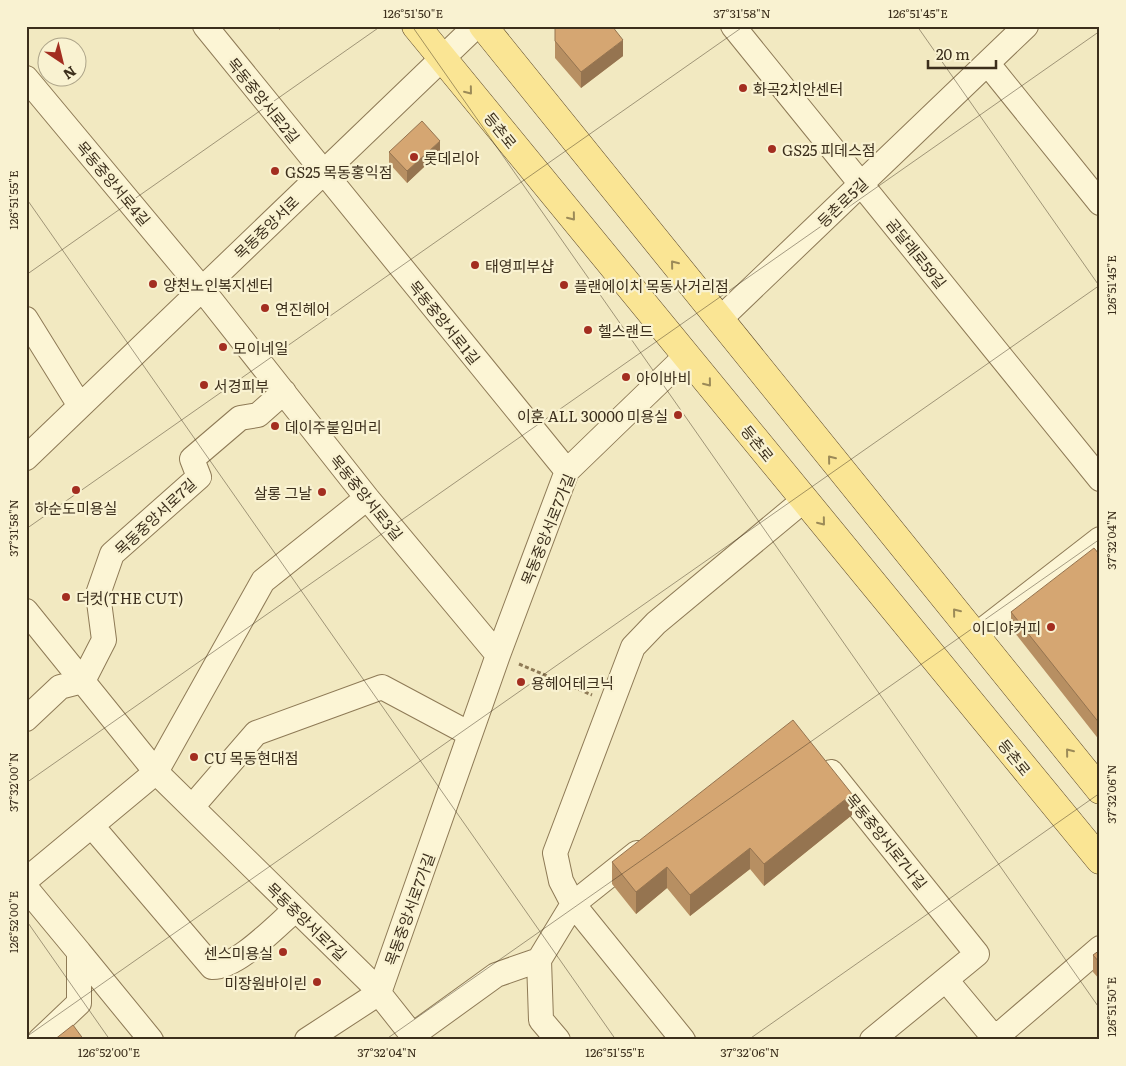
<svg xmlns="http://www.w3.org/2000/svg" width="1126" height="1066" viewBox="0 0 1126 1066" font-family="Literata,'Noto Sans KR',serif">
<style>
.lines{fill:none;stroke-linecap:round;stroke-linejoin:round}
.minor-casing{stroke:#8e7a56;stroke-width:26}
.major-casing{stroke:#5b472b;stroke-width:29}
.path{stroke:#8e7a56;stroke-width:3;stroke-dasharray:4 2.5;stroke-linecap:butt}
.minor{stroke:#fcf5d5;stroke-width:24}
.major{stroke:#fae594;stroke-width:28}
.wall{fill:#b78f62}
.shaded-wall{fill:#957450}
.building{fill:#d5a672;stroke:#957450}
.oneway{stroke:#9b8a58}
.ticks{fill:none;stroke:#3c2f1c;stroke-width:1;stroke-opacity:0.45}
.poi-dot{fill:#a32e20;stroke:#f9f2d1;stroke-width:2}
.labels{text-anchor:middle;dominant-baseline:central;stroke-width:4.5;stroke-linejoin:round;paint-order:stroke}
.poi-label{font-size:15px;fill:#3c2f1c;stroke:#f9f2d1;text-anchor:start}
.street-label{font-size:15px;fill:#3c2f1c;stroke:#f9f2d1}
.neatline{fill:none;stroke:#3c2f1c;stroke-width:2}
.ticks-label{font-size:12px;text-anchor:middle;fill:#3c2f1c}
</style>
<rect width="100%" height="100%" fill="#f2e9c1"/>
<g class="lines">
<defs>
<path id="minor" d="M205,26l362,445
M733,26l367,453
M988,64l112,139
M26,78l176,211 165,209 131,157
M26,319l54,87
M719,320l307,-294
M26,458l450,-432
M26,611l130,161 214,210 46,58
M975,636l125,-97
M26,719l34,-32 23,-6 21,-41 -6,-46 14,-40 87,-77 -7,-18 48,-41 18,-3 26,-23
M831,772l146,182 -105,86
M192,807l64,-74 126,-46 88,47
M92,826l120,141c25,1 64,-41 83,-57
M26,880l130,-108 107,-191 104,-83
M26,888l53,64v51l-39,37
M79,952l72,88
M539,960l2,60 17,20
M946,980l50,60
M413,1035l83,-60 43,-15 34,-56 64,-51
M307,1040l72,-47 119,-338 69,-184 119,-115
M683,1040l-110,-136 -12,-23 -6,-28 78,-206 23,-24 148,-123
M993,1040l107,-92"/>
<path id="major" d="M416,26l684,834
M483,26l617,764"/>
</defs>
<use href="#minor" class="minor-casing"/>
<use href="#major" class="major-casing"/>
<path class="path" d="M519,664l73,31"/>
<use href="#minor" class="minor"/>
<use href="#major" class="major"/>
</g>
<path class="wall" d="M555,26l68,30 -42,32 -26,-30z
M389,152h51l-33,31 -18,-20z
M1100,549v192l-89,-113v-16z
M852,815l-88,71 -14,-17 -60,47 -23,-28 -31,26 -24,-30v-22z
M1100,950v30l-7,-8v-17z"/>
<path class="shaded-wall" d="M279,26h5l-5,4z
M623,40v16l-42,32v-16z
M440,141v11l-33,31v-12z
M852,794v21l-88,71v-22z
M750,848v21l-60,47v-21z
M667,867v21l-31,26v-22z"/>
<path class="building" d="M555,26h57l11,14 -42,32 -26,-31z
M422,121l18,20 -33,30 -18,-19z
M1094,548l6,7v169l-89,-112z
M1100,549v6l-3,-4z
M793,720l59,74 -88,70 -14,-16 -60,47 -23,-28 -31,25 -24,-30z
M1100,950v13l-7,-8z
M73,1025l11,15h-30z"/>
<defs><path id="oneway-chevron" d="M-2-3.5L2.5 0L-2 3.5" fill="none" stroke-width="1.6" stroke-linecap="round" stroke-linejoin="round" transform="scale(1.25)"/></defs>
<g class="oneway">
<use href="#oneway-chevron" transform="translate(469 91) rotate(51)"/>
<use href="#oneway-chevron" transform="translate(572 217) rotate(51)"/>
<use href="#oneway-chevron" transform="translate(674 264) rotate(-129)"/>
<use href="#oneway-chevron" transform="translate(708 383) rotate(51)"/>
<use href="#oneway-chevron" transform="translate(831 459) rotate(-129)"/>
<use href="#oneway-chevron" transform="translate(822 522) rotate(51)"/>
<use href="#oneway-chevron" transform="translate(956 612) rotate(-129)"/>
<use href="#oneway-chevron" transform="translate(1069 752) rotate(-129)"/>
</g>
<path class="ticks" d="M412,26l688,983M917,26l183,261M26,198l590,842M26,275l355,-249M26,529l718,-503M26,783l1074,-752M26,920l84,120M26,1037l1074,-752M385,1040l715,-501M748,1040l352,-247"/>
<g class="poi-dot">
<circle cx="743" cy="88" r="5"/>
<circle cx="772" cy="149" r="5"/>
<circle cx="414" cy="157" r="5"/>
<circle cx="275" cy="171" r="5"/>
<circle cx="475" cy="265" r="5"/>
<circle cx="153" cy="284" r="5"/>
<circle cx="564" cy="285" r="5"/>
<circle cx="265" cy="308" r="5"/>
<circle cx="588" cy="330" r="5"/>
<circle cx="223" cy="347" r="5"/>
<circle cx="626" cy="377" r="5"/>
<circle cx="204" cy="385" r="5"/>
<circle cx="678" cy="415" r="5"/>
<circle cx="275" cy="426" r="5"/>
<circle cx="76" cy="490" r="5"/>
<circle cx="322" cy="492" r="5"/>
<circle cx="66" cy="597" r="5"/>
<circle cx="1051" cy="627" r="5"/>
<circle cx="521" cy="682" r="5"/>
<circle cx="194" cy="757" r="5"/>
<circle cx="283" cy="952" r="5"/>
<circle cx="317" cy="982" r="5"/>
</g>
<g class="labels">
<g class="poi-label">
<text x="753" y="88">화곡2치안센터</text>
<text x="782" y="149">GS25 피데스점</text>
<text x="424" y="157">롯데리아</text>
<text x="285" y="171">GS25 목동홍익점</text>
<text x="485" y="265">태영피부샵</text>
<text x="163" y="284">양천노인복지센터</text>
<text x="574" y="285">플랜에이치 목동사거리점</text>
<text x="275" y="308">연진헤어</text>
<text x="598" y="330">헬스랜드</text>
<text x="233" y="347">모이네일</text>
<text x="636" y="377">아이바비</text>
<text x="214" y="385">서경피부</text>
<text x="668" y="415" text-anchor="end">이훈 ALL 30000 미용실</text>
<text x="285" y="426">데이주붙임머리</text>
<text x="312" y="492" text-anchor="end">살롱 그날</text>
<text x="76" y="507" text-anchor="middle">하순도미용실</text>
<text x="76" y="597">더컷(THE CUT)</text>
<text x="1041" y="627" text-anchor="end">이디야커피</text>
<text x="531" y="682">용헤어테크닉</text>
<text x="204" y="757">CU 목동현대점</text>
<text x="273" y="952" text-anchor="end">센스미용실</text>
<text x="307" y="982" text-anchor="end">미장원바이린</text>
</g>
<g class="street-label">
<text transform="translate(264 100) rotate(51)">목동중앙서로2길</text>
<text transform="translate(501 130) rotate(51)">등촌로</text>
<text transform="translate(114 183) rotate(50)">목동중앙서로4길</text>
<text transform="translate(842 202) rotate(-44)">등촌로5길</text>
<text transform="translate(266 227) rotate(-44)">목동중앙서로</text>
<text transform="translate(917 253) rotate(51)">곰달래로59길</text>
<text transform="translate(445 322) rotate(51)">목동중앙서로1길</text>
<text transform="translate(758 443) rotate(51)">등촌로</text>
<text transform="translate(367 497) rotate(51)">목동중앙서로3길</text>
<text transform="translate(155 516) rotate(-43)">목동중앙서로7길</text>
<text transform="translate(547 529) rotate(-68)">목동중앙서로7가길</text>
<text transform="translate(1015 757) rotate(51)">등촌로</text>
<text transform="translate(887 841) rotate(51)">목동중앙서로7나길</text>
<text transform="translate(409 909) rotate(-70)">목동중앙서로7가길</text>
<text transform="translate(307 921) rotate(44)">목동중앙서로7길</text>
</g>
</g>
<rect width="1126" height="1066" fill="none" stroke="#f9f2d1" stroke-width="55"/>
<g transform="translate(62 62) rotate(145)"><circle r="24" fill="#f9f2d1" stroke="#ada489"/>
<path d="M0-4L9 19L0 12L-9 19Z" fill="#a32e20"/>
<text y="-8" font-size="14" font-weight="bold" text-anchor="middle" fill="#3c2f1c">N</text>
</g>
<path d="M928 60v8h68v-8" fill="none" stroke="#3c2f1c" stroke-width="2.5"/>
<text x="936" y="60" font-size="15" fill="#3c2f1c" stroke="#f9f2d1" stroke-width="4" paint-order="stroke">20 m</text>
<rect x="28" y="28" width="1070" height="1010" class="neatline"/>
<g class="ticks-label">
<text x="413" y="18">126°51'50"E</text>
<text x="742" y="18">37°31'58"N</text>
<text x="918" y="18">126°51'45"E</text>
<text transform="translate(14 200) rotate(-90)" y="4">126°51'55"E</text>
<text transform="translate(1112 285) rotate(-90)" y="4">126°51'45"E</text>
<text transform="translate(14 528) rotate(-90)" y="4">37°31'58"N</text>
<text transform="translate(1112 540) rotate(-90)" y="4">37°32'04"N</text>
<text transform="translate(14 782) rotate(-90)" y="4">37°32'00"N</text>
<text transform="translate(1112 794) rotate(-90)" y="4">37°32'06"N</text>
<text transform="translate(14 922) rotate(-90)" y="4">126°52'00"E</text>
<text transform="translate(1112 1007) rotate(-90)" y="4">126°51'50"E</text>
<text x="109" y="1057">126°52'00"E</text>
<text x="387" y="1057">37°32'04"N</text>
<text x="615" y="1057">126°51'55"E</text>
<text x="750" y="1057">37°32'06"N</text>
</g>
</svg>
